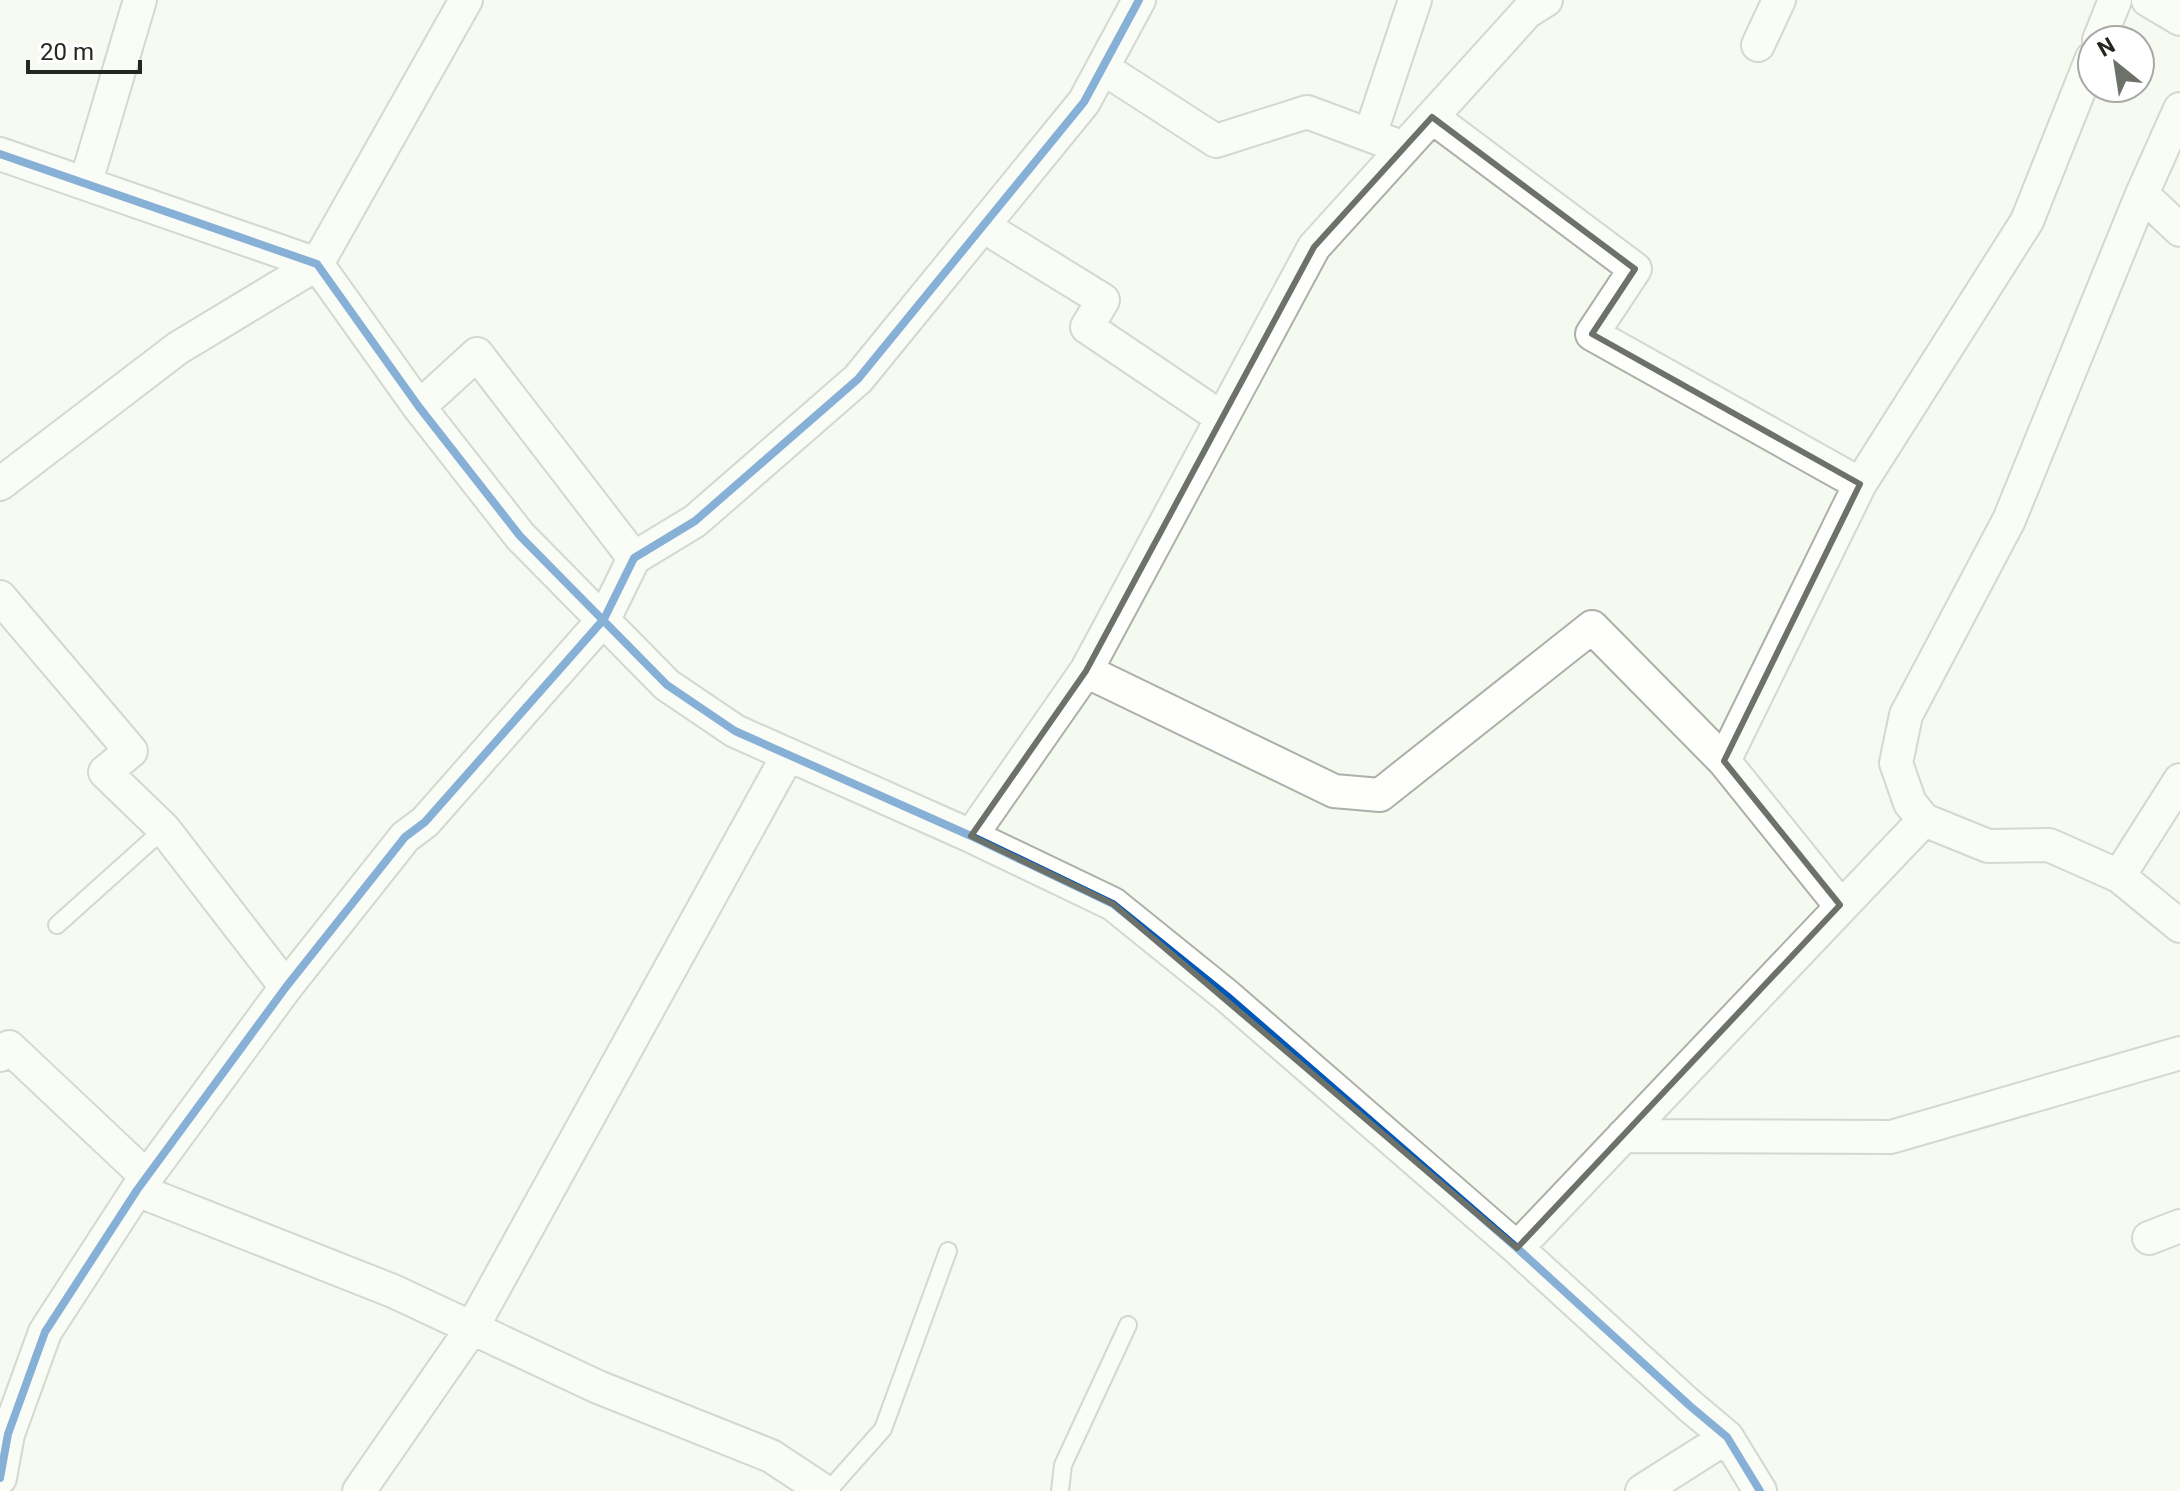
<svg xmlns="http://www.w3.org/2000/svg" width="2180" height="1491" viewBox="0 0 2180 1491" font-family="Roboto,sans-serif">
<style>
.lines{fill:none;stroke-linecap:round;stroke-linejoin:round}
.service-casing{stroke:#acb0a8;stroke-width:20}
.minor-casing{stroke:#acb0a8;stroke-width:36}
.service{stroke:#fefefd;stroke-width:16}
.minor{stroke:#fefefd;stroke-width:32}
.cycleway-casing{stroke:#fff;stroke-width:13}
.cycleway{stroke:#0057b8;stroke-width:8}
.marked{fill:none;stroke:#6c7169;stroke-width:6;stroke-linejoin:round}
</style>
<rect width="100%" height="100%" fill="#f5faf0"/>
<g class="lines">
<defs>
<path id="service" d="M57,925l107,-96
M828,1491l55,-62 65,-178
M1060,1491l3,-26 65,-140"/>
<path id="minor" d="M2148,0l32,19
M2099,40l16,-40
M1758,45l21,-45
M1103,68l113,73 91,-29 97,36
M2180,109l-38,85 -133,326 -103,195 -10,48 14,40 14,17 64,26 61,-1 70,31 61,50
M1432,117l203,152 -43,65 268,150
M1370,135l45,-135
M0,154l317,110 102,143 101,129 147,149 68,46 236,105 142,68 114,92 290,252 173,158 37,31 33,54
M86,182l54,-182
M2142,194l38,36
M983,226l120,74 -16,27 135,91
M419,407l58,-53 157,204
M0,484l178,-136 139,-84 149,-264
M0,597l131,154 -26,21 59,57 122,158
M1086,671l248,120 46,4 212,-168 132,134 116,144
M1724,761l136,-277 167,-263 65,-163
M971,836l115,-165 228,-424 213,-235 19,-12
M2119,876l61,-96
M0,1055l9,-8 138,130
M1623,1136l268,1 289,-84
M137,1190l256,101 205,96 173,69 53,35
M2149,1238l31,-12
M1517,1248l407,-428
M0,1478l8,-44 37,-102 92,-142 149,-203 119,-150 20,-15 179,-203 30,-61 61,-37 163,-142 226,-277 55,-102
M359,1491l113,-163 316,-573
M1642,1491l85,-54"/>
</defs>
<use href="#service" class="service-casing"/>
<use href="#minor" class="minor-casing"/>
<use href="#service" class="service"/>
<use href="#minor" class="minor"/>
<defs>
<path id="cycleway" d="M0,154l317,110 102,143 101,129 147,149 68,46 236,105 142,68 114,92 290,252 173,158 37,31 33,54
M0,1478l8,-44 37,-102 92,-142 149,-203 119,-150 20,-15 179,-203 30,-61 61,-37 163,-142 226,-277 55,-102"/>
</defs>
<use href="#cycleway" class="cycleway-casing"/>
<use href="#cycleway" class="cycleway"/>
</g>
<path d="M0 0H2180V1491H0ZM1432,117l203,152 -43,65 268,150 -136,277 116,144 -323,343 -404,-344 -142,-68 115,-165 228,-424z" fill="#f5faf0" fill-opacity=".55" fill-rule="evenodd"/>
<path class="marked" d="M1432,117l203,152 -43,65 268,150 -136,277 116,144 -323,343 -404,-344 -142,-68 115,-165 228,-424z"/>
<g transform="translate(2116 64) rotate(330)"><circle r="38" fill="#ffffff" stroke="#a7a9a6" stroke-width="2"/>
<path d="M0-6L14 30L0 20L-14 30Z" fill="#6c7169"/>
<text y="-12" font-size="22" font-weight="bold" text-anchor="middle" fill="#232720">N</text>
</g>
<path d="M28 60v12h112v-12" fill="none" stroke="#232720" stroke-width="4"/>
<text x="40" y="60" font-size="24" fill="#232720" stroke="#ffffff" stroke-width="6" paint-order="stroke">20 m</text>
</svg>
